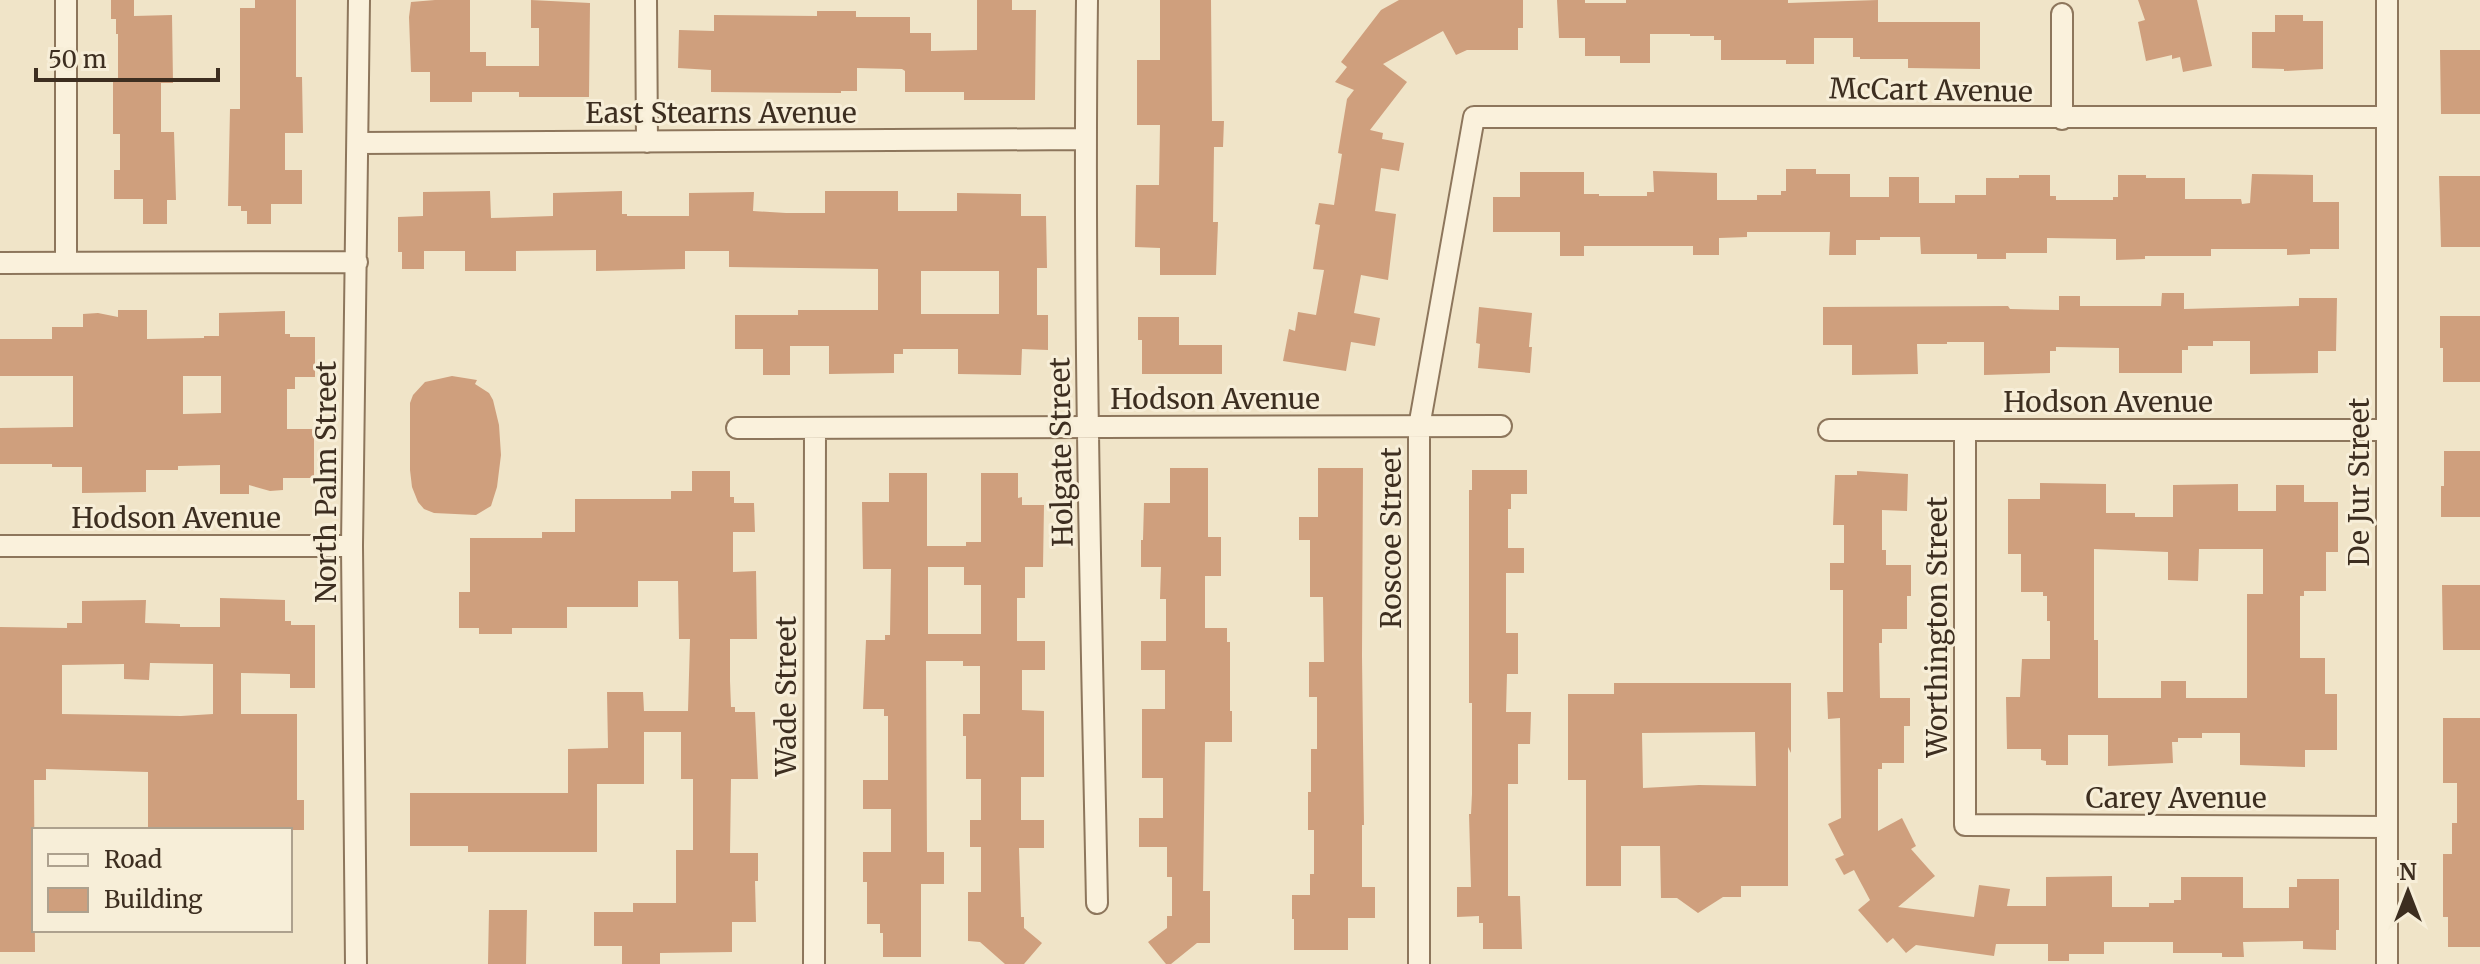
<svg xmlns="http://www.w3.org/2000/svg" width="2480" height="964" viewBox="0 0 2480 964" font-family="Merriweather,serif">
<style>
.building{fill:#cf9f7d;fill-rule:evenodd}
.lines{fill:none;stroke-linecap:round;stroke-linejoin:round}
.street-casing{stroke:#8d765c;stroke-width:24}
.street{stroke:#faf1dc;stroke-width:20}
.labels{text-anchor:middle;dominant-baseline:central;stroke-width:6;stroke-linejoin:round;paint-order:stroke}
.street-label{font-size:28px;fill:#3d2e20;stroke:#f7eed8}
</style>
<rect width="100%" height="100%" fill="#f0e4c8"/>
<path class="building" d="M111,0h23v16l38,-1 1,68h-12v49h13l2,68h-9v24h-24v-25h-29v-29h6v-36h-7v-54h5v-46h-2v-15h-5z
M255,0h41v77h6l1,56h-18v37h17v34h-31v20h-24v-13h-6v-5h-13l2,-97h10v-101h15z
M435,0h35v52h16v14h53v-38h-8v-28l59,3 -1,94h-70v-5h-47v10h-42v-30h-19l-2,-55 2,-15z
M977,0h35v10h24l-1,90h-71v-8h-59v-21l-3,-2 -45,-1v23h-16v2l-130,-1v-22l-33,-2 1,-38 35,1v-16l103,1v-5h39v6h54v16h21v18l46,-1z
M1160,0h51l1,121h12l-1,26h-9l-1,75h5l-2,53h-56v-27l-25,-1 1,-62h23l1,-60h-23v-65h23z
M1399,0h124v28h-5v22h-51l-11,5 -13,-24 -60,33 24,18 -37,48 13,3 -1,6 22,4 -5,28 -18,-3 -6,43 21,3 -8,66 -27,-5 -7,38 26,5 -5,28 -24,-4 -5,29 -63,-10 6,-32 6,2 3,-19 18,3 8,-45 -11,-1 7,-44 -5,-1 4,-21 15,2 8,-51 -4,-1 9,-54 7,-9 -19,-8 12,-15 -6,-5 40,-52z
M1557,0h28v3h41v-3h162v3l90,-3v22h102v47l-72,-1v-9h-48v-2h-7v-19h-39v26h-28v-4h-65v-20h-7v-4h-24v-2h-40v29h-30v-7h-35v-18h-26z
M2138,0h59l15,66 -29,6 -3,-15 -8,2v-4l-26,6 -8,-39 7,-2z
M2275,15h28v6h20v48l-39,2v-2l-32,-1v-36h23z
M2440,50h40v64h-39z
M1786,169h30v5h34v23h39v-20h30v26h36v-8h31v-17h33v-3h31v21h6v4h57v-3h5v-22h28v3h39v21h56l1,5 8,-1 2,-29 61,1v27h26v47h-29v5l-23,1v-6h-76v7h-66v3l-29,1v-21l-69,-1v15h-41v6h-29v-5h-56l-1,-17h-40v3h-24v15h-27l1,-23h-83v5l-28,1v17h-26v-9h-109v10h-24v-24h-67v-35h27v-25h64v22h15v2h48v-4h7l-1,-21 64,2v27h40v-5h24v-4h5z
M2439,176h41v71h-39z
M490,191l1,27 62,-2v-23l69,-2v23h5v2h62v-23l65,-1 -1,19 33,2h39v-22h73v20h59v-18l64,1v22h25l1,52h-10v47h11v35l-26,-1 -1,26 -63,-1v-25h-55v5h-9v19l-65,1v-28h-39v29h-27v-26h-28v-34h63v-5h80v-41l-149,-2v-16h-44v18l-89,2v-21l-80,1v20h-51v-20h-41v18h-22v-17h-4v-35l25,-1v-24zM921,271h78v43h-78z
M2162,293h22v16l115,-3v-8h38l-1,53h-18v22l-68,1v-33h-37v5h-25v4h-6v23h-63v-25l-63,-1v4h-6v22l-66,2v-33h-37v2h-30l1,30 -66,1v-30h-29v-38l185,-1 2,3 49,1v-14h21v10h81z
M1479,307l53,6 -3,34h3l-2,26 -52,-5 2,-24 -4,-1z
M118,310h29v29l57,-1v-2h15v-23l66,-2v23h5v3h25v40h-20v12h-8v40h27v49h-31v12l-13,1 -21,-6v9h-29v-29l-42,1v4h-32v22l-64,1v-26h-30v-3h-52v-36l73,-1v-51h-73v-37h52v-12h31v-13l15,-1 20,4zM183,376h38v37l-38,1z
M2440,316h40v66h-37v-34h-3z
M1138,317h41v28h43v29h-80v-34h-4z
M452,376l25,4 -2,4 14,9 4,7 6,25 2,30 -4,32 -6,19 -15,9 -42,-2 -10,-4 -6,-7 -6,-15 -2,-17v-67l3,-8 12,-13z
M2444,451h36v66h-39v-31h3z
M1170,468h38v69h13v39h-16v52h22v14h3v69h2v31h-27l-2,149h7v52h-13l-26,21h-5l-18,-22 19,-14v-12h5v-39h-5v-30h-28v-29h24v-40h-21v-69h23v-39h-24v-29h25v-42h-6l1,-32h-20v-27h2l1,-37h26z
M1318,468h45l-1,188 2,169h-2v62h13v31h-27v32h-54v-31h-2v-24h18v-21h4v-44h-6v-38h3v-43h6v-52h-8v-35h15l-1,-65h-13v-57h-11v-23h19z
M1472,470h55v24h-16v15h-3v39h16v25h-18v60h12v41h-11l-1,38h25l-1,32h-12v40h-10v112h12l2,53h-39v-26h-4v-7l-22,1v-30h14l-2,-73h2l1,-20v-91h-3v-213h3z
M692,471h38v26h4v6h20l1,29h-22v40l23,-1 1,68h-27v42l1,26h4v5h20l3,67h-27l-1,74h28v28h-3l1,41h-24v30l-72,1v11h-38v-18h-28v-34h39v-9h43v-53h17v-71h-12v-47h-37v52h-47v68h-129v-6h-58v-53h158v-44l40,-1 -1,-56h36l1,19h44l2,-72h-11l-1,-58h-40v26h-71v21h-55v6h-33v-6h-20v-36h11v-54h72v-6h33v-33h96v-8h21z
M1857,471l51,3 -1,37 -25,-1v40h4v15h25v31h-4v33h-25v14h-3l1,55h30v28h-6v37h-22v6h-4v62l24,-13 14,28 -5,3 24,27 -37,31 76,10 5,-32 31,4 -3,17h39v-29l66,-1v31h37v-4h25v-3h7v-23h62v31h46v-21h8v-8h42v51h-3v20l-33,-1v-8l-60,1 1,15h-22v-4h-49v-11h-69v12h-35v7h-21v-17h-52l-2,12 -78,-11 -10,8 -13,-15 -6,5 -29,-33 12,-10 -16,-30 -10,5 -9,-16 9,-4 -16,-31 13,-6 -1,-100 -12,1 -1,-27h16v-102h-13v-27h14v-38h-11l2,-50h22z
M889,473h38v73h39v-4h15v-69h37v25l4,-1v8h22l-1,62h-18v31h-8v43h28v29h-23v40l22,1v66h-23v43h23v28h-25l2,69h3v11l18,15 -18,21h-19l-25,-22 -12,-1v-49h13v-45h-11v-27h11v-41h-15v-43h-3v-22h17v-48h-17v-5h-37l1,191h17v32h-23v73h-38v-24h-3v-9h-13v-42h-4v-30h28v-43h-28v-29h25v-64h-4v-7h-21l3,-69h19v-5h5l1,-66h-28l-1,-67h27zM928,567h36v18h17v49h-53z
M2040,483l66,1v29h29v4h38v-32l65,-1v27h38v-26h28v17h34v50h-12v39h-22v5h-4v62h25v36h12v56h-32v17l-65,-2v-32h-38v5h-24v4h-6l1,21 -65,3v-31h-40v30h-22v-4l-5,-1v-11h-34l-1,-52h14l2,-38h28v-38h-3v-25h-4v-4h-22v-38h-13v-55h32zM2094,549l74,3v28l30,1 1,-32h64v45h-16v104h-61v-17h-25v17h-63v-58h-4z
M2442,585h38v65h-37z
M220,598l65,2v21h6v4h24v63h-25v-14l-49,-1v41h56v86h7v30h-156v-58l-102,-3v11h-12l1,172h-35v-325l67,1v-5h15v-22l64,-1 -1,23 35,1v3h40zM150,663l63,1v50l-32,2 -119,-2v-49l62,-1v15l25,1z
M1614,683h177v70l-3,-6v139h-47v11h-18l-25,16 -21,-15h-16l-1,-52h-39v40h-35v-106h-18v-86h46zM1755,732l1,54 -57,-1 -56,3 -1,-55z
M2443,718h37v229h-32v-30h-5v-63h9v-31h5v-40h-14z
M489,910h38l-1,54h-38z"/>
<g class="lines">
<defs>
<path id="street" d="M646,0l1,142
M1087,0c-4,301 4,602 10,903
M2387,0v964
M2062,14v105
M358,143l727,-4
M0,263l357,-1
M66,263v-263
M737,428l764,-2
M1829,430h558
M1965,430v395l422,2
M0,546h352
M356,964l-4,-418 7,-546
M814,964l1,-536
M1419,964v-537l55,-310h913"/>
</defs>
<use href="#street" class="street-casing"/>
<use href="#street" class="street"/>
</g>
<g class="labels">
<g class="street-label">
<text transform="translate(1931 90) rotate(1)">McCart Avenue</text>
<text x="721" y="113">East Stearns Avenue</text>
<text x="1215" y="399">Hodson Avenue</text>
<text x="2108" y="402">Hodson Avenue</text>
<text transform="translate(1061 452) rotate(-91)">Holgate Street</text>
<text transform="translate(326 482) rotate(-90)">North Palm Street</text>
<text transform="translate(2359 482) rotate(-90)">De Jur Street</text>
<text x="176" y="518">Hodson Avenue</text>
<text transform="translate(1391 538) rotate(-90)">Roscoe Street</text>
<text transform="translate(1937 627) rotate(-90)">Worthington Street</text>
<text transform="translate(786 696) rotate(-90)">Wade Street</text>
<text x="2176" y="798">Carey Avenue</text>
</g>
</g>
<rect x="32" y="828" width="260" height="104" fill="#f7eed8" stroke="#ada18e" stroke-width="2"/>
<rect x="48" y="854" width="40" height="12" fill="#faf1dc" stroke="#ada18e" stroke-width="2"/>
<text x="104" y="868" font-size="24" fill="#3d2e20">Road</text>
<rect x="48" y="888" width="40" height="24" fill="#cf9f7d" stroke="#ada18e" stroke-width="2"/>
<text x="104" y="908" font-size="24" fill="#3d2e20">Building</text>
<g transform="translate(2408 892)" stroke="#f7eed8" stroke-width="6" paint-order="stroke">
<path d="M0-6L14 30L0 20L-14 30Z" fill="#3d2e20"/>
<text y="-12" font-size="22" font-weight="bold" text-anchor="middle" fill="#3d2e20">N</text>
</g>
<path d="M36 68v12h182v-12" fill="none" stroke="#3d2e20" stroke-width="4"/>
<text x="48" y="68" font-size="24" fill="#3d2e20" stroke="#f7eed8" stroke-width="6" paint-order="stroke">50 m</text>
</svg>
